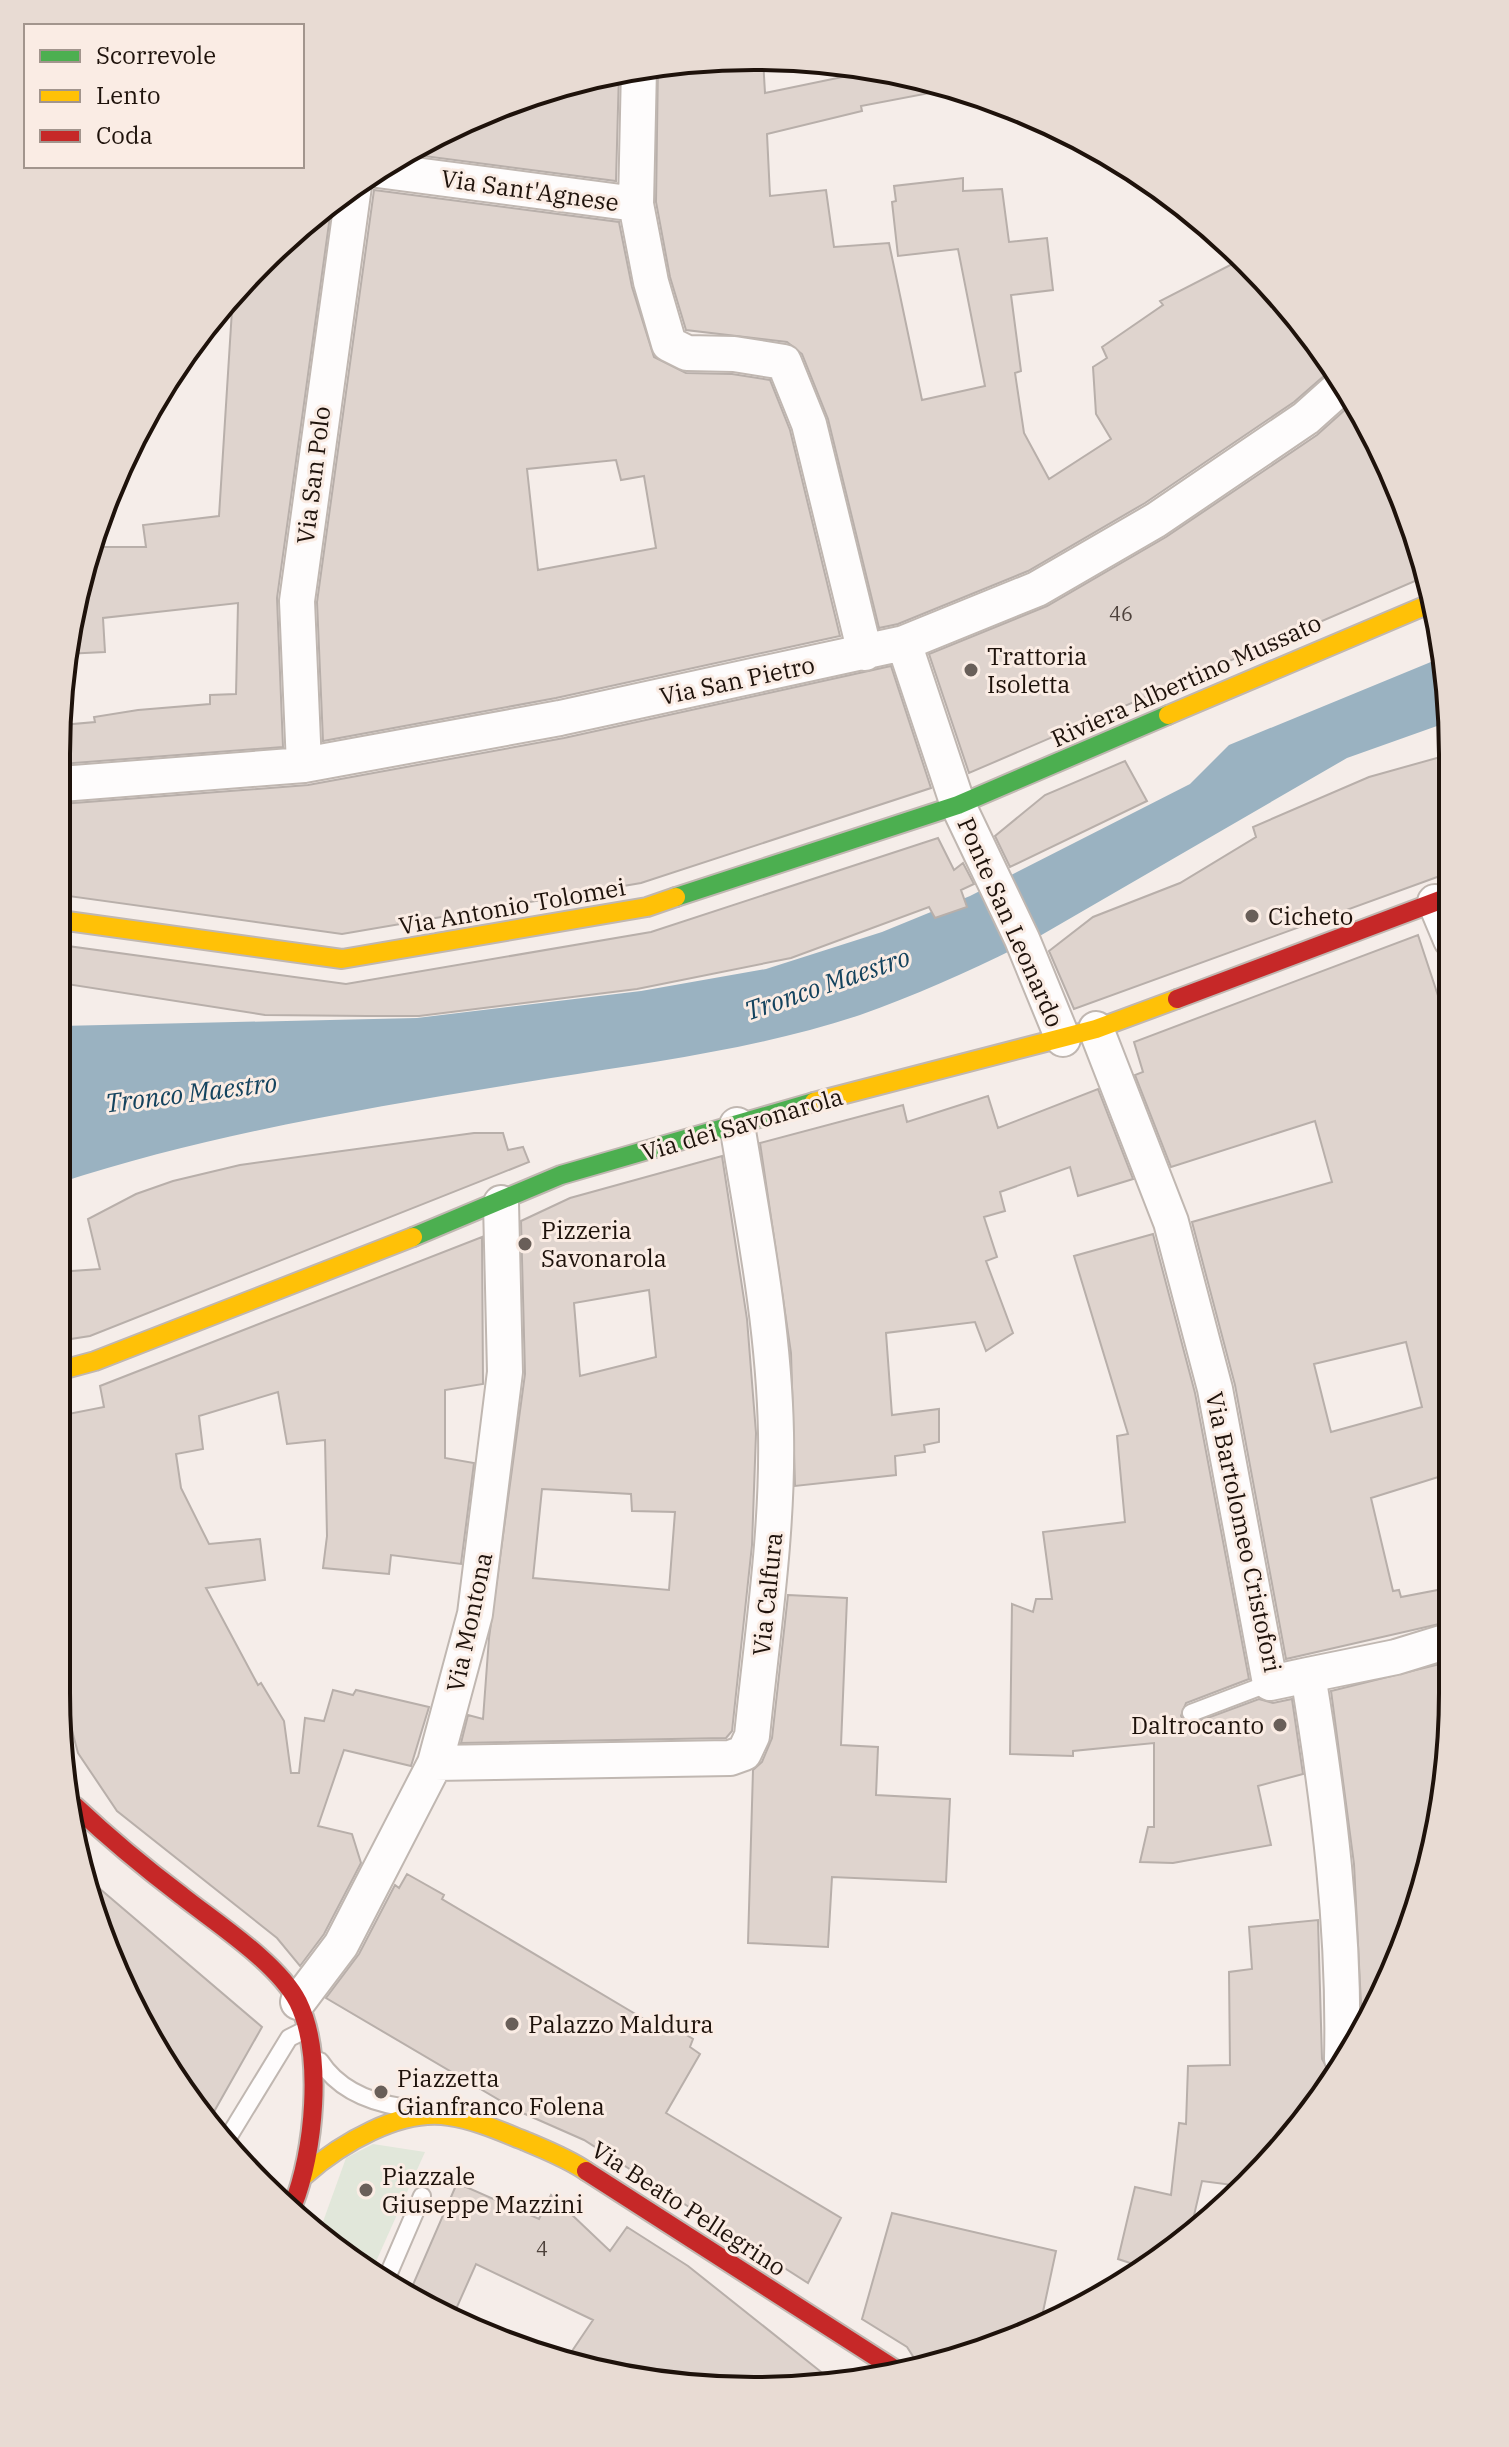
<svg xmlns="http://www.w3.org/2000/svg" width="1509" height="2447" viewBox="0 0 1509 2447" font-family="'IBM Plex Serif',serif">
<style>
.green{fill:#e1e7da}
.water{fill:#9ab2c1}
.building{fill:#dfd4ce;stroke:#b8afaa;stroke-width:2;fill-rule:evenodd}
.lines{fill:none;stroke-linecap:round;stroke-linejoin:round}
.lane-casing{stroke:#c0b7b1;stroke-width:20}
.street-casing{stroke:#c0b7b1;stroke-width:38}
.fast-casing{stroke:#c0b7b1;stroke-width:22}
.slow-casing{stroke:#c0b7b1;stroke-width:22}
.jam-casing{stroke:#c0b7b1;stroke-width:22}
.lane{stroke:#fefcfc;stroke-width:16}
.street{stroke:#fefcfc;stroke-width:34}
.fast{stroke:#4caf50;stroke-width:18}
.slow{stroke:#ffc107;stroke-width:18}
.jam{stroke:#c62828;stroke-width:18}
.poi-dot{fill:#695f59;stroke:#faece4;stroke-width:3}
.labels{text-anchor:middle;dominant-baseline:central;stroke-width:6;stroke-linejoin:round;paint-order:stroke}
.number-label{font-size:20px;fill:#4e423c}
.street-label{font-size:24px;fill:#1e120b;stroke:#faece4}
.poi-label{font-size:24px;fill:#1e120b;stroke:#faece4;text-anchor:start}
.water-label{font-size:26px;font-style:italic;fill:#14435e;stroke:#faece4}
.rim{fill:none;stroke:#1e120b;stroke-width:4}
</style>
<rect width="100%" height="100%" fill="#f5ede9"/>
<path class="green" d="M373,2144l52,8 -55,123 -50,-45 26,-72z"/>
<path class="water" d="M1443,657l8,64 -104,37 -309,179c-57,29 -118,57 -178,78 -99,33 -206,47 -309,63 -165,27 -333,53 -492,105l1,-157 357,-8 224,-27 125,-22 116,-37 88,-36 220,-112 39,-39z"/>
<path class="building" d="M763,59l2,34 111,-23 59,10 21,8 -95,18 1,5 -95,23 3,62 56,-6 8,57 55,-4 33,157 63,-14 -27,-137 -60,7 -6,-54 4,-1 -2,-15 69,-8v13l39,-2 7,53 38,-4 6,52 -42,5 10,76 -6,2 9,60 25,46 62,-40 -15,-25 -3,-47 14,-9 -5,-11 61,-42 -3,-4 82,-42 38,35 53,74 -39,34 -149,101 -117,68 -130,53 -19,4 -51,-209 -26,-65 -15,-12 -101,-12 -16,-53 -14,-75 2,-139z
M619,72l-3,109 -215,-28 129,-60z
M374,190l245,32 13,65 22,70 32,16 46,1 38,6 20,50 50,206 -284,62 -233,43 -6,-139zM616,460l5,20 23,-4 12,72 -118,22 -11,-101z
M332,202l-55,396 6,149 -222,17 1,-39 33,-3 -1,-5 44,-7 72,-6v-9l26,-1 2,-91 -135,15 2,34 -40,2 28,-107h53l-3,-22 76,-9 14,-222 61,-64z
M1356,400l73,175 -460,198 -40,-119 118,-48 119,-69 151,-102z
M891,666l40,122 -290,95 -299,51 -281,-39v-91l247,-19 256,-47z
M1451,754v118l-377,137 -25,-58 44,-34 87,-34 76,-46 -3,-10 116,-50z
M1125,761l22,40 -137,66 -15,-31 50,-41z
M938,838l16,32 9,-7 11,21 -13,6 6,17 -32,11 -6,-11 -138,51 -154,31 -218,27h-52l-102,-1 -205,-32v-38l286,39 305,-52z
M1418,935l32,97 -2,442 -77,24 22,93 6,-1 2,7 47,-9v34l-162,37 -51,-274 -43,-163 140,-40 -17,-61 -144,46 -36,-92 8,-3 -9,-30zM1406,1342l16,65 -91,25 -17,-68z
M1098,1089l35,90 -55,17 -8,-29 -70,25 5,19 -21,6 13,40 -11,4 27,72 -27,18 -11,-29 -89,11 6,82 47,-6v33l-15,3 1,7 -30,4 1,19 -101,11 -4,-133 -31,-210 143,-38 4,17 81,-26 10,32z
M474,1133h29l5,17 15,-3 6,15 -439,174 -32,5v-69l42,-3 -12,-50 48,-25 37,-13 67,-16z
M722,1156l25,163 9,114 -4,112 -20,186 -6,7 -265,5 7,-28 15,4 6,-81 36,-264 -4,-153 49,-23zM649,1290l7,67 -76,19 -6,-73zM542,1489l89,5 1,17 43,1 -6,78 -136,-12z
M1153,1234l42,159 54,286 -63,24 -5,13 4,6 9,1 65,-24 14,4 19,-4 11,75 -45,12 13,59 -98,18 -33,-1 8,-35h6v-84l-81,8v5l-63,-2 2,-150 21,8 3,-13h16l-9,-67 82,-10 -8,-86 11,-2 -54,-178z
M482,1237l1,147 -38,6v68l29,5 -13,101 -70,-9 -2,19 -66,-6 4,-32 -2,-96 -38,4 -9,-52 -79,24 4,33 -27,5 5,34 28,56 51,-5 5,41 -59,8 52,97 3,-2 23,38 7,52h8l6,-55 19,3 9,-31 20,5 3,-5 73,17 -18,59 -67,-16 -26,76 34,8 9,29 -37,71 -24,32 -23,-28 -160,-127 -39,-58 -15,-56 -7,-44 1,-71 6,-1 -6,-41 1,-124 46,-9 -4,-21z
M788,1595l59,3 -6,147 37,2 -2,48 74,4 -4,83 -114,-5 -4,70 -80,-4 5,-173 9,-8 10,-24z
M1448,1662l-1,121 -47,176 -38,66 -8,-161 -23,-173z
M407,1874l37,21 -2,4 217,129 5,-7 29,18 -3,8 10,7 -34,59 175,105 -33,65 -224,-143 -68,-30 -190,-112 33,-44 36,-69 4,3z
M86,1877l176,150 -55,97 -7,-7 -107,-200z
M1318,1920l4,139 10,17 -23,41 -69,69 -38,-5 -13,56 -10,10 -37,20 -24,-8 17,-72 36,8 8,-72 7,1 2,-58 42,-1 -1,-93 23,-3 -3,-42z
M457,2183l82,36 12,-24 59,56 17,-24 61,39 142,113 -76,12 -188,-31 27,-40 -117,-56 -23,52 -44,-22z
M892,2213l164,38 -15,70 -62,33 -58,10 -5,-3 -9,-14 -45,-28z"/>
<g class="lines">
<defs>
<path id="lane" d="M1191,1713l79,-30
M320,2061c18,28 50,41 81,46
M226,2141l63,-103 12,-6
M385,2282l37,-86"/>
<path id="street" d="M639,68l-3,136 15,78 18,62 18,9 47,1 50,8 25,62 56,229
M377,170l259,34
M904,643l54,162 64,134 41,100
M304,765l-7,-164 57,-415
M61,784l243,-19 256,-47 344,-75 133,-54 119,-69 150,-102 38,-34
M1435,902l16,38
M1096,1029l75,193 44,167 55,294 38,-8c21,127 37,256 34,384
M1308,1675l88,-18 52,-16
M435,1763l295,-5 14,-5 8,-17c10,-101 26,-202 24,-303 -2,-104 -22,-206 -39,-308
M298,2002l43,-57 94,-182 40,-149 30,-242 -4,-169"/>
<path id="fast" d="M676,897l282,-92 210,-90
M413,1237l148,-62 253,-73"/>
<path id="slow" d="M1168,715l266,-113
M60,920l282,39 305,-52 29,-10
M814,1102l282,-73 81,-30
M58,1371l37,-10 318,-124
M305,2175c35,-31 95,-67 144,-59 27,4 51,15 76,25 21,9 42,17 61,30"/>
<path id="jam" d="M1177,999l274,-103
M75,1806c34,32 70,62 107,90 34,27 96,67 116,106 26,53 16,151 -5,203
M586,2171l307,197"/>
</defs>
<use href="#lane" class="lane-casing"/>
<use href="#street" class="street-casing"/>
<use href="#fast" class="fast-casing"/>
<use href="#slow" class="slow-casing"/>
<use href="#jam" class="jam-casing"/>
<use href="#lane" class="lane"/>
<use href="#street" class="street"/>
<use href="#fast" class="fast"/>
<use href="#slow" class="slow"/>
<use href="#jam" class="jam"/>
</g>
<g class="poi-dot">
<circle cx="971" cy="670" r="8"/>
<circle cx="1252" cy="916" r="8"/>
<circle cx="525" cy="1244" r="8"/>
<circle cx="1280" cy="1725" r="8"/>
<circle cx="512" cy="2024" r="8"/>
<circle cx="381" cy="2092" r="8"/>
<circle cx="366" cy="2190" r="8"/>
</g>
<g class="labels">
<g class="number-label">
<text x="1121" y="613">46</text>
<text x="542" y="2248">4</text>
</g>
<g class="street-label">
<text transform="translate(530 190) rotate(8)">Via Sant'Agnese</text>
<text transform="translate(313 475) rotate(-83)">Via San Polo</text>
<text transform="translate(737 680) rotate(-12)">Via San Pietro</text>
<text transform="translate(1186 680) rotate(-24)">Riviera Albertino Mussato</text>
<text transform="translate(512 906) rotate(-10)">Via Antonio Tolomei</text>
<text transform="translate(1011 922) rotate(66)">Ponte San Leonardo</text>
<text transform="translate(742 1124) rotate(-16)">Via dei Savonarola</text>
<text transform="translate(1244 1532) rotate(78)">Via Bartolomeo Cristofori</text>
<text transform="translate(767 1594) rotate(-84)">Via Calfura</text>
<text transform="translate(469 1622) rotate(-78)">Via Montona</text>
<text transform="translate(689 2208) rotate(33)">Via Beato Pellegrino</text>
</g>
<g class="poi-label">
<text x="987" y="656">Trattoria<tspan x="987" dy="28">Isoletta</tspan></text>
<text x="1268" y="916">Cicheto</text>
<text x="541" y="1230">Pizzeria<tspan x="541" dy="28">Savonarola</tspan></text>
<text x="1264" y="1725" text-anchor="end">Daltrocanto</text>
<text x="528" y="2024">Palazzo Maldura</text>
<text x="397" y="2078">Piazzetta<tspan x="397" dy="28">Gianfranco Folena</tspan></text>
<text x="382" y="2176">Piazzale<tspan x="382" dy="28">Giuseppe Mazzini</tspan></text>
</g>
<g class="water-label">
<text transform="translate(827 983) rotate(-19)">Tronco Maestro</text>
<text transform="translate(191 1092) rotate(-7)">Tronco Maestro</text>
</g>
</g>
<path d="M0 0H1509V2447H0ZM754 70H755A684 684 0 0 1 1439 754V1693A684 684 0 0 1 755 2377H754A684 684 0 0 1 70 1693V754A684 684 0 0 1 754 70Z" fill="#e8dbd3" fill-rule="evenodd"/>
<path class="rim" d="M754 70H755A684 684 0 0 1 1439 754V1693A684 684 0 0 1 755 2377H754A684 684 0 0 1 70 1693V754A684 684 0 0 1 754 70Z"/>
<rect x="24" y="24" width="280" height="144" fill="#faece4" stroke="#a2958d" stroke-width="2"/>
<rect x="40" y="50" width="40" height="12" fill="#4caf50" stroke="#a2958d" stroke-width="2"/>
<text x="96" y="64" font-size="24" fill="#1e120b">Scorrevole</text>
<rect x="40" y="90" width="40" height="12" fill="#ffc107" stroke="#a2958d" stroke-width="2"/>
<text x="96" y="104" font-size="24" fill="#1e120b">Lento</text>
<rect x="40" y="130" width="40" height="12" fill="#c62828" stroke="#a2958d" stroke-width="2"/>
<text x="96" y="144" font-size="24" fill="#1e120b">Coda</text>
</svg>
